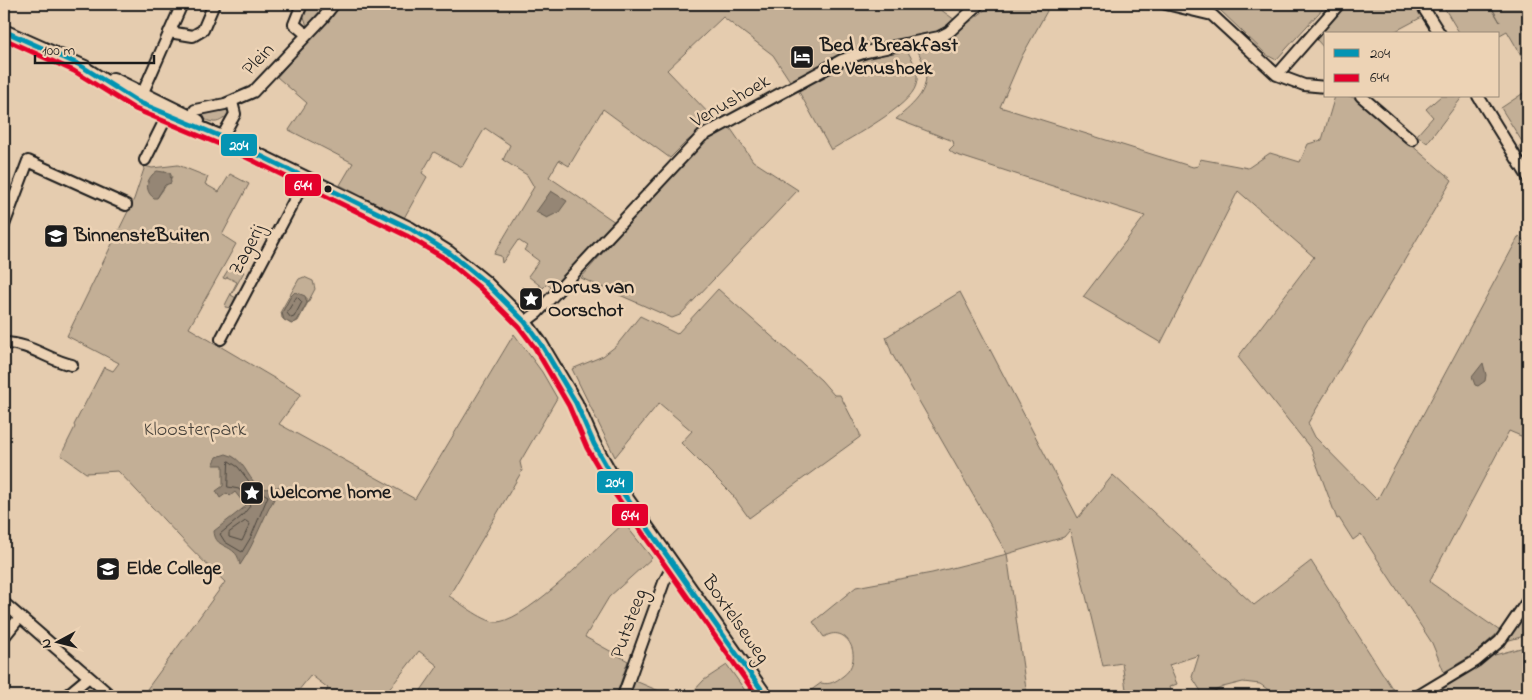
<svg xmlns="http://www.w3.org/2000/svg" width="1532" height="700" viewBox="0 0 1532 700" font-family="'Indie Flower',sans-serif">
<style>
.green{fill:#c3af96;stroke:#706659;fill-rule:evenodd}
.water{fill:#958674;stroke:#655c51}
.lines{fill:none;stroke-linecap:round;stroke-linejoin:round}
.shore{stroke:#4c463f;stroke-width:1}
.minor-casing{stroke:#1c1c1c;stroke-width:14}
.major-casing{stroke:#1c1c1c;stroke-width:16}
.minor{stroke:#edd3b5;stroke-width:10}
.major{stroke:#edd3b5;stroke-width:12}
.bus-1-casing{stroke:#edd3b5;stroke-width:9}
.bus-2-casing{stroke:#edd3b5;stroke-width:9}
.bus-1{stroke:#0494b3;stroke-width:5}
.bus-2{stroke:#e4002b;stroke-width:5}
.bus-dot{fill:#1c1c1c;stroke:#edd3b5;stroke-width:2}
.labels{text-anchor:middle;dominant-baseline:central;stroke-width:5;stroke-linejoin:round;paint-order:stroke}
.poi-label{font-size:20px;font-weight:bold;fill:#1c1c1c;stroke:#edd3b5;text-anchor:start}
.street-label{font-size:20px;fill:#1c1c1c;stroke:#edd3b5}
.park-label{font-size:20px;fill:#46413a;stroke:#edd3b5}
.line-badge{stroke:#edd3b5;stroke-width:2}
.badge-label{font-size:14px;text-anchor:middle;font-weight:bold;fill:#fff}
</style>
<rect width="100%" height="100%" fill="#e5ccaf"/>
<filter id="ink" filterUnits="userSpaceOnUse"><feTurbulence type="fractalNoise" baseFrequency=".02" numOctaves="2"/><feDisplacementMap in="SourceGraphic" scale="10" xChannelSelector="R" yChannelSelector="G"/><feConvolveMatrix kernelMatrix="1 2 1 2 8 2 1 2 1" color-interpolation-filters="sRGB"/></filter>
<g filter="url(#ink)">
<path class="green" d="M309,4h17l-19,22 -3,-9z
M340,4h593l22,16 -19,12 -84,18 -62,31 -17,-26 -50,-38 -56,53 48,50 -29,22 -16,16 -67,-49 -34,57 -10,-6 -10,17 66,45 -61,68 -7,-6 -4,4 -15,-12 11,-15 -15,-11 3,-4 -9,-6 -16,23 -1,-7 -7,-2 40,-67 -7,-12 -24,-15 7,-15 -25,-17 -23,39 -28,-15 -12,21 5,4 -23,41 -64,-33 13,-22 -64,-33 18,-27 -30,-26z
M993,4h51l3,7 -25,45 -22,51 193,60 5,-1 2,-7 48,9 22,-15 30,9 8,-18 14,-4 13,-44h14l10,4 93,80 -144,243 7,14 62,63 142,-264 9,9v194l-19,-8 -79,149 1,3 69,48 -26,23 -30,18 -12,-29 -71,-109 -8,6 -14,-22 -2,1 -26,-70 -73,-92 76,-100 -76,-66 -77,152 -78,-46 62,-81 -191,-62 -5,-4 5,-5 -1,-4 -57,-22c19,-16 37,-30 27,-57 -2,-5 -5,-9 -6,-15l30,-8z
M1225,4h102l-51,56 -9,-5 -47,-45z
M1347,4h67l8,13 -32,17h-64v16l-10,-11z
M1442,4h47l11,18 -10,-18h38v63l-21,-36 -9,5v-2h-38z
M906,49c7,11 14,23 10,36 -6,22 -65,52 -85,65l-33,-60 48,-26z
M1528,90v50l-5,3 -22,-35z
M1441,96h22l-36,47 -10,-8 16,-18 -7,-8z
M230,106l4,2c-18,21 -20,15 -43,5z
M727,127l4,2 22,32 45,29 -118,125 -8,3 -91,-40 90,-104 38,-38z
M1528,141v23l-10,-16z
M178,165l30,12 -3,7 14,8 11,-18 19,10 -27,51 14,9 -47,84 112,66 -22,30 136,75 99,-165 28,38 15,26 -37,64 2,9 -73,125c12,7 37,28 50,26 33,-6 98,-75 125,-99l28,35 -43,39 -24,40 43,24 -12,35h-199l21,-30 -19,-15 -35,45h-60l4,-8 -17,-13 -17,21h-152l83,-114c-38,-35 -71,-74 -107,-111l-32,2 -25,-18 14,-28 -1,-2 30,-58 9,4 6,-8 -52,-27 67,-137 11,-33 7,2zM165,171l5,2 2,4 -15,21z
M231,265l13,7 -13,23 5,3 -5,10 -6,-1 1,-4 11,-21 -10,-5 -1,2 -3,-1z
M304,277l9,4 2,8 -17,32 -7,3 -9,-6 -1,-7 18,-32zM291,296l16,2v5l-23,17 -2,-8z
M718,289l103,91 13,15h6l20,39v3l-111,81 -18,-25 -50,-50 11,-12 -33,-28 -44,54 -43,-88 31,-13 13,-10 24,-30 37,18z
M960,292l118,226 35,-43 141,130 57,-44 86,135h-120l-17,-12 -17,-2 -20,5 -19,9 -12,-19 7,-22 -30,10 8,19 -8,3 3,9h-45l-5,-33 -19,3 -33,-136 -6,7 -57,17 20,142h-25v-2l-12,2h-187l18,-13c9,2 14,-1 22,-7 22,-16 5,-54 -19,-39l-11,-15 43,-35 76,-14 75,-19 -115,-200 -6,-17z
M1528,610v25l-22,6z
M1528,646v50h-102l65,-40z
M727,665l22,31h-60l15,-16z
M633,680l38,16h-43z"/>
<path class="water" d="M157,171l13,2 1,10 -6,2 -8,13h-3c-11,-8 -7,-21 3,-27z
M551,191l16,10 -8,11 -12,6 -11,-6z
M295,292l10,4 2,7 -10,18 -5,3 -8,-4 -2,-7 9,-17z
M1483,363l3,12 -1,6 -7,5 -3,-1 -3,-8z
M226,454c18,4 20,22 32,32 8,6 16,0 24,1 -18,24 -25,54 -42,78 -1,-3 -1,-9 -6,-13 -8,-8 -19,-6 -20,-21l32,-25 -11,-14 -5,4 -3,-3 -7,5 -4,-7 7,-5v-21h-10l4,-8z"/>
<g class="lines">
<path class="shore" d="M297,297l5,5 -8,15 -3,1 -4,-5z
M229,461l9,6 17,22 13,7 -17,41 -9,15 -17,-10 -5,-8 22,-18 8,-10 -11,-17 -11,-2z
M246,521l4,3 -8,17 -13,-4v-4z"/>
<defs>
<path id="minor" d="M302,4l-8,20 13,11
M1166,4l46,11 65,60 27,10 22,2
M1421,4l19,30
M169,32l24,4 10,-6 11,-26
M1277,75l62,-71
M1361,96l51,44
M1478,96l50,81
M140,99l42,-95
M195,110l30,-6 28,-12 70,-74 11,-14
M222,137l13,-23 -3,-12
M145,160l22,-44 7,-2
M4,225l24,-64 98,44
M525,322l12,-9 165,-177 140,-76 24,-8 73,-15 10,-5 30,-28
M221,339l85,-161
M4,343c26,0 44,17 68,22
M4,603l107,93
M4,637l16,-20
M66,696l23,-19
M623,696l41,-114 9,-17
M1418,696l58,-35 24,-20 28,-41"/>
<path id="major" d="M4,31l81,36
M78,64l60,38 84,35 189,92 37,23 37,30 40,40 16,22 35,59 18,41 22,39 150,213
M113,79l85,42"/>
</defs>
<use href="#minor" class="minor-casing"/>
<use href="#major" class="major-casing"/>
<use href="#minor" class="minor"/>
<use href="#major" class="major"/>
<defs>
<path id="bus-1" d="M4,31l74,33 60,38 84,35 189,92 37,23 37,30 40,40 16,22 35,59 18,41 22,39 150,213"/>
<path id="bus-2" d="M4,39l70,32 61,38 84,35 188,92 37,22 36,30 39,39 16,21 34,58 18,42 23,39 147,209"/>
</defs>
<use href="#bus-1" class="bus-1-casing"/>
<use href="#bus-2" class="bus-2-casing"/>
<use href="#bus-1" class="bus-1"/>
<use href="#bus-2" class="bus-2"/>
</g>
</g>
<defs>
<symbol id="hotel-square" viewBox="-11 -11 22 22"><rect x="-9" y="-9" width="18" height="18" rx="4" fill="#1c1c1c" stroke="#edd3b5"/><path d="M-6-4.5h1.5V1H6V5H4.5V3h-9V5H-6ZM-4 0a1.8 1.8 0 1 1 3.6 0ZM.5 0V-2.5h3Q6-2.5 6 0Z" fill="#fff"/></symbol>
<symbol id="school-square" viewBox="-11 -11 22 22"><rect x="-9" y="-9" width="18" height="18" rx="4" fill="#1c1c1c" stroke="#edd3b5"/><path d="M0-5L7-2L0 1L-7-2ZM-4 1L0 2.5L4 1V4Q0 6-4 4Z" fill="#fff"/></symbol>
<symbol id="sight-square" viewBox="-11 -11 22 22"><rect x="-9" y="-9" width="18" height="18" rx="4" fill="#1c1c1c" stroke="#edd3b5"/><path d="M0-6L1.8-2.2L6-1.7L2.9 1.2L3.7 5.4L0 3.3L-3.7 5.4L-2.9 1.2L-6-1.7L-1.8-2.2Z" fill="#fff"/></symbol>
</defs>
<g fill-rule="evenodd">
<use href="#hotel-square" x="788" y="43" width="28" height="28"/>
<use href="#school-square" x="42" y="222" width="28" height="28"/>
<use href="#sight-square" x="517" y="285" width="28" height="28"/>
<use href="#sight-square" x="238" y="479" width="28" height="28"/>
<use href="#school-square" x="94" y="555" width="28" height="28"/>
</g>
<circle class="bus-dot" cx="328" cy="189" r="4.5"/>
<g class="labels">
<g class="poi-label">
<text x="820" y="46">Bed &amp; Breakfast<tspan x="820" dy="23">de Venushoek</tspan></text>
<text x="74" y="236">BinnensteBuiten</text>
<text x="548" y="288">Dorus van<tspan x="548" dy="23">Oorschot</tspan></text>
<text x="270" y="493">Welcome home</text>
<text x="126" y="569">Elde College</text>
</g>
<g class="street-label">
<text transform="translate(259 60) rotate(-46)">Plein</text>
<text transform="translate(731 102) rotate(-30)">Venushoek</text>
<text transform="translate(248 250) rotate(-62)">Zagerij</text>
<text transform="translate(735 620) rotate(55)">Boxtelseweg</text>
<text transform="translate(630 624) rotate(-70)">Putsteeg</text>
</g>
<g class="park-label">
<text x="195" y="430">Kloosterpark</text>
</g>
</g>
<g class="line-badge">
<rect x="220" y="133" width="38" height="24" rx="5" fill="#0494b3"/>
<rect x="284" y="173" width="38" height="24" rx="5" fill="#e4002b"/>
<rect x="596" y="470" width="38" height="24" rx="5" fill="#0494b3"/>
<rect x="611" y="503" width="38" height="24" rx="5" fill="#e4002b"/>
</g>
<g class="badge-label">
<text x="239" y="150">204</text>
<text x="303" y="190">644</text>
<text x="615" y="487">204</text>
<text x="630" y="520">644</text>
</g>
<rect width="1532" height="700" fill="none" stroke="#edd3b5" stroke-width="20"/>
<rect x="10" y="10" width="1512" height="680" fill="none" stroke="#1c1c1c" stroke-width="2" filter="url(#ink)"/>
<rect x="1324" y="32" width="175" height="65" fill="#edd3b5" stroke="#998a78"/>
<rect x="1334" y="49" width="25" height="8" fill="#0494b3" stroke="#998a78"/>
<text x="1370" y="58" font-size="15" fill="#1c1c1c">204</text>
<rect x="1334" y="74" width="25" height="8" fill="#e4002b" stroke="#998a78"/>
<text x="1370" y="82" font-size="15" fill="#1c1c1c">644</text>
<g transform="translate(58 642) rotate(263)" stroke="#edd3b5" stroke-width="4" paint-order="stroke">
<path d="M0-4L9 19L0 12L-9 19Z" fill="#1c1c1c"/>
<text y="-8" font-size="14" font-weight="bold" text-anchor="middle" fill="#1c1c1c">N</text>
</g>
<path d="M35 55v8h119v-8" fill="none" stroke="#1c1c1c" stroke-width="2.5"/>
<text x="42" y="55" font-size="15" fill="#1c1c1c" stroke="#edd3b5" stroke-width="4" paint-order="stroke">100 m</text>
</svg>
